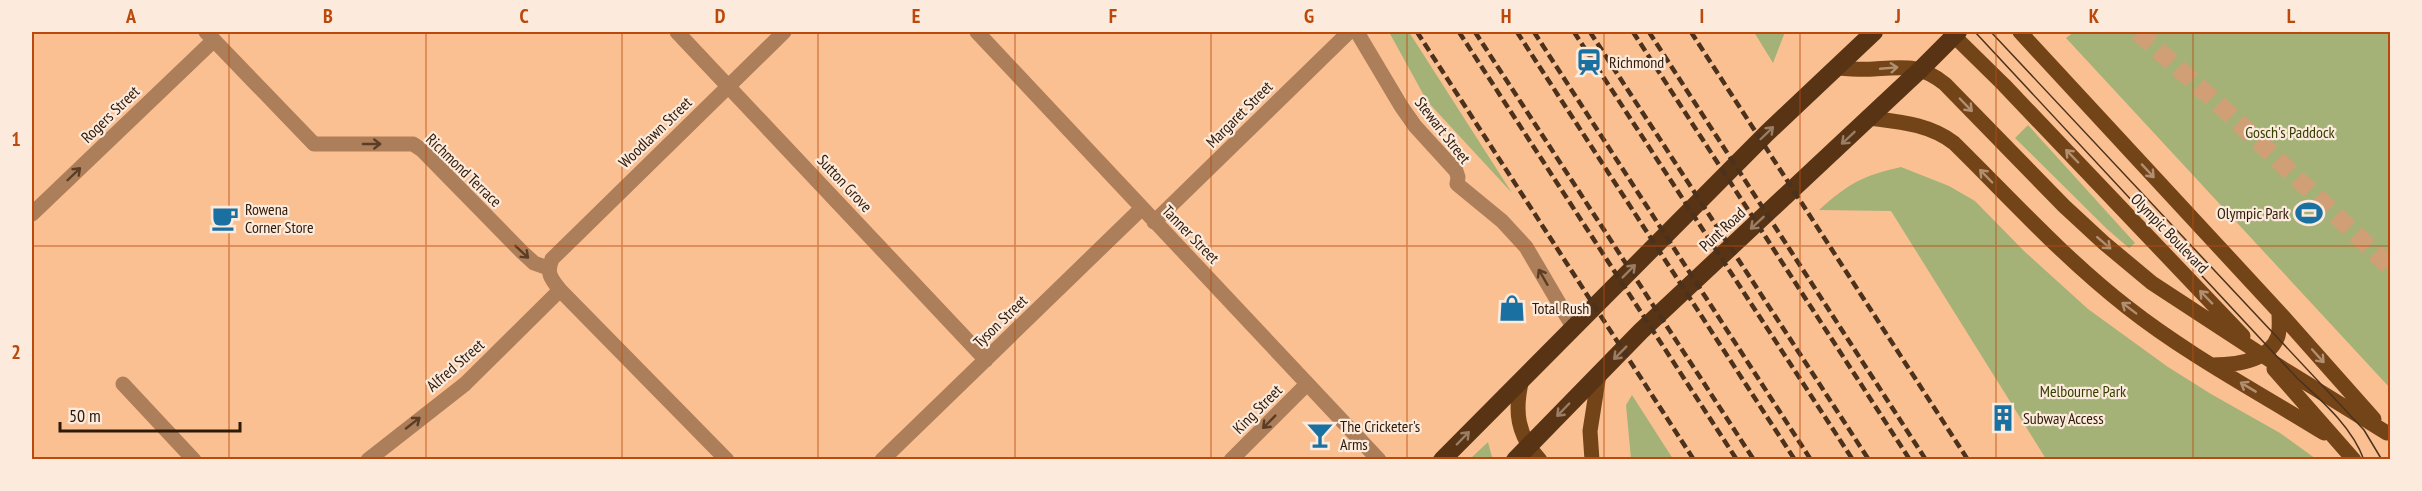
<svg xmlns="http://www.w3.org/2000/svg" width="2422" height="491" viewBox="0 0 2422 491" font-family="'PT Sans Narrow',sans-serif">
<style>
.green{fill:#a4b277}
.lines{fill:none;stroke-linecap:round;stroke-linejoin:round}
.highway-tunnel{stroke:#d19f76;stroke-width:18;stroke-dasharray:18 9;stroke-linecap:butt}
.minor{stroke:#ac7e5a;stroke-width:15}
.major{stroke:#744419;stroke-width:15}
.highway{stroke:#583415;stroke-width:18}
.tram{stroke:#4c321c;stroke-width:1.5}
.rail{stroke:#4c321c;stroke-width:4.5;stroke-dasharray:9 4.5;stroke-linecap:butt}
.oneway{stroke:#b18f71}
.oneway2{stroke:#9a7d65}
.oneway3{stroke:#5b3d25}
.grid{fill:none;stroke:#ba490b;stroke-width:1.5;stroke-opacity:0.55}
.labels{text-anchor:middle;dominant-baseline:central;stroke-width:4.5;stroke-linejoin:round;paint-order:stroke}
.poi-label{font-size:16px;fill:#2f1a08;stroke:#fceadc;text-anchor:start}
.street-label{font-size:16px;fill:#2f1a08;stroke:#fceadc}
.park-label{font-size:16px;fill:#353f00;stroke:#fceadc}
.neatline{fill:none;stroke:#ba490b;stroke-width:2}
.grid-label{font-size:20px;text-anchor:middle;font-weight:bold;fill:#ba490b}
</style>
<rect width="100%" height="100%" fill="#fac092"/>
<path class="green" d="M1389,32h20l103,161 -85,-92z
M1754,32h31l-12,31z
M2074,32h316v356l-324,-350z
M2028,125l107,118 -6,5 -22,-19 -92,-91z
M1901,167l48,19 26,15 49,50 64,58 80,58 43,27 69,39 36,26h-270l-155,-248 -72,-1c30,-27 43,-34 82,-43z
M1632,395l41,64h-42l-5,-54z
M1488,442l4,15 -2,2h-20z"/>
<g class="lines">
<path class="highway-tunnel" d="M2138,32l97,87 155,148"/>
<path class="minor" d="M206,32l108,112h99l9,6 100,102 12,11 14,5
M677,32l309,328
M977,32l402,428
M1357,32l44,74 14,20 41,45 2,6 -1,7 45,37 24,26 47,80
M32,214l182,-174
M1154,222l195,-190
M123,384l71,76
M368,460l97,-76 95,-94
M727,460l-167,-170c-9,-11 -14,-17 -8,-31l232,-227
M882,460l260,-252
M1231,460l76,-76"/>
<path class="major" d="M1950,32l54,53 239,251
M2020,32l259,280 95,107
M1837,68c12,1 25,2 37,1 30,-2 46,-5 71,15l119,122 40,37 48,40 133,87 102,63
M1869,118c31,4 60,6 85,25 57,56 110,115 173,164 61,48 131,85 197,126
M2212,365c23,0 57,-3 66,-29 2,-7 1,-16 1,-24
M2274,369l80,91
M1522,379c-8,32 -5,56 18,81
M1592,460l-2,-29 9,-57"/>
<path class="highway" d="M1442,460l325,-327 107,-101
M1515,460l126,-129 280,-262 37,-37"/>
<path class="tram" d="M1975,32l322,346c25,23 55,49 67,82
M1991,32l373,398 18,30"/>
<path class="rail" d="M1417,32l277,428
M1459,32l278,428
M1475,32l279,428
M1517,32l278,428
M1534,32l277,428
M1574,32l279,428
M1590,32l279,428
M1633,32l277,428
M1649,32l277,428
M1691,32l277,428"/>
</g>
<defs><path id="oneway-shaft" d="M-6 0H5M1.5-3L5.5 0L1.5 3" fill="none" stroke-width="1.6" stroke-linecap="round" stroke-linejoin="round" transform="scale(1.5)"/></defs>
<g class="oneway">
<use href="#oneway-shaft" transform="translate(1889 68) rotate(-5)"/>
<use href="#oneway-shaft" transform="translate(1966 105) rotate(46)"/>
<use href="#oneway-shaft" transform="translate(2072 156) rotate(-134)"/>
<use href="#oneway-shaft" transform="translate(2148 171) rotate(47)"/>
<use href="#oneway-shaft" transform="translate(1986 176) rotate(-134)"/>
<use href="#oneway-shaft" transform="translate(2104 243) rotate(41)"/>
<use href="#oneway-shaft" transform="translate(2206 297) rotate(-134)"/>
<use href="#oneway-shaft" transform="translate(2129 308) rotate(-143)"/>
<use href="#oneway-shaft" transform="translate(2318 356) rotate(48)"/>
<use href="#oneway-shaft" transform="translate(2248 387) rotate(-149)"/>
</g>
<g class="oneway2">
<use href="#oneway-shaft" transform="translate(1767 133) rotate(-44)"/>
<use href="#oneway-shaft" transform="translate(1848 138) rotate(137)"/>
<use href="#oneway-shaft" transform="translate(1757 223) rotate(137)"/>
<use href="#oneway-shaft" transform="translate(1629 271) rotate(-45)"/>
<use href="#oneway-shaft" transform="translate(1620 353) rotate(135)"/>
<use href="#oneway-shaft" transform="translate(1563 410) rotate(134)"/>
<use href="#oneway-shaft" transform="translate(1463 438) rotate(-46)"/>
</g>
<g class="oneway3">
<use href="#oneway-shaft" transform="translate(372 144)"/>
<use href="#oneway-shaft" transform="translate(74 174) rotate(-44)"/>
<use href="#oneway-shaft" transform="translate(522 252) rotate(43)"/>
<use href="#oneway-shaft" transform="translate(1543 277) rotate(-120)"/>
<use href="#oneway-shaft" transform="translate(1269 422) rotate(135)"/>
<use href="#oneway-shaft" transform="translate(413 423) rotate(-38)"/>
</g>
<path class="grid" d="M229,32v428M426,32v428M622,32v428M818,32v428M1015,32v428M1211,32v428M1407,32v428M1604,32v428M1800,32v428M1996,32v428M2193,32v428M32,246h2358"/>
<defs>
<symbol id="station-bare" viewBox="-9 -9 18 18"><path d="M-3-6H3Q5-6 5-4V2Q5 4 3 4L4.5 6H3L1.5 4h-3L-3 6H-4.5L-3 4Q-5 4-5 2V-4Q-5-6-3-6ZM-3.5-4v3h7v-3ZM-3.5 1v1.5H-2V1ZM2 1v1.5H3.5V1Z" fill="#1a70a0" stroke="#fceadc" stroke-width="2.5" paint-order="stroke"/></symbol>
<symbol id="stadium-bare" viewBox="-9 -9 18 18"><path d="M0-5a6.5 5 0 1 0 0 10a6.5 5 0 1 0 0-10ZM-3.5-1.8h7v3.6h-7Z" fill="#1a70a0" stroke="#fceadc" stroke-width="2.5" paint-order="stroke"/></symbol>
<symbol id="cafe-bare" viewBox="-9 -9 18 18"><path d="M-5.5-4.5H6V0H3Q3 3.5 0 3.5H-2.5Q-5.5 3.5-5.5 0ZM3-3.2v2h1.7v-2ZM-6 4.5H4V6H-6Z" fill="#1a70a0" stroke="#fceadc" stroke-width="2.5" paint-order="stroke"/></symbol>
<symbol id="shop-bare" viewBox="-9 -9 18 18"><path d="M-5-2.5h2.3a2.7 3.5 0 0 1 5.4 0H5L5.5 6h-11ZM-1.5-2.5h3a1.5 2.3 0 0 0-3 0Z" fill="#1a70a0" stroke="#fceadc" stroke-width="2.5" paint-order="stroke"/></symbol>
<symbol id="building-bare" viewBox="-9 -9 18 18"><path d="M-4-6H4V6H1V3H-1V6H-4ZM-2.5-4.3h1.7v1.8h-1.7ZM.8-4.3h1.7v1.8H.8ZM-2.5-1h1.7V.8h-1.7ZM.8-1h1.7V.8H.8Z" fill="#1a70a0" stroke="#fceadc" stroke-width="2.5" paint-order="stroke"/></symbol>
<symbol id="bar-bare" viewBox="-9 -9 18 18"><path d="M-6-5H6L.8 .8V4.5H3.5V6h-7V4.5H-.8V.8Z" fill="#1a70a0" stroke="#fceadc" stroke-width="2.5" paint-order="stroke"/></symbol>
</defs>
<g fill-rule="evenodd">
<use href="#station-bare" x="1570" y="43" width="38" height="38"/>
<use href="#stadium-bare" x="2290" y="194" width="38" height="38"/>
<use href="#cafe-bare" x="206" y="199" width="38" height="38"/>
<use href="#shop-bare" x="1493" y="289" width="38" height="38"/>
<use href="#building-bare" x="1984" y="399" width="38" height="38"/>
<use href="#bar-bare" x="1301" y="416" width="38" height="38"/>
</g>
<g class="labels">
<g class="poi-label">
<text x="1609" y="62">Richmond</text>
<text x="245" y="209">Rowena<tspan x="245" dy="18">Corner Store</tspan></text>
<text x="2289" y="213" text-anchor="end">Olympic Park</text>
<text x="1532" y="308">Total Rush</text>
<text x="2023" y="418">Subway Access</text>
<text x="1340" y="426">The Cricketer's<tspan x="1340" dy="18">Arms</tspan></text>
</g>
<g class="street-label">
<text transform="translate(110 114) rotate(-44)">Rogers Street</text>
<text transform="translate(1239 114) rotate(-45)">Margaret Street</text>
<text transform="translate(1443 130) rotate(52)">Stewart Street</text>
<text transform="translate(655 132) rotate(-44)">Woodlawn Street</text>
<text transform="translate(464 170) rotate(44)">Richmond Terrace</text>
<text transform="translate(845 183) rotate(47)">Sutton Grove</text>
<text transform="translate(1722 229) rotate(-43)">Punt Road</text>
<text transform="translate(2170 233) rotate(46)">Olympic Boulevard</text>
<text transform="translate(1191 234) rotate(46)">Tanner Street</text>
<text transform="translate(1000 321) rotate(-44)">Tyson Street</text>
<text transform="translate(455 365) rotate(-41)">Alfred Street</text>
<text transform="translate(1257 409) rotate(-45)">King Street</text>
</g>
<g class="park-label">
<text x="2290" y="132">Gosch's Paddock</text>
<text x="2083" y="391">Melbourne Park</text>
</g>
</g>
<rect width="2422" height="491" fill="none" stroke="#fceadc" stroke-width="66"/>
<path d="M60 422v9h180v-9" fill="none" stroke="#2f1a08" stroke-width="3"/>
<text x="69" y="422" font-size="18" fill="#2f1a08" stroke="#fceadc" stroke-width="4.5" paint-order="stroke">50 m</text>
<rect x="33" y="33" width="2356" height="425" class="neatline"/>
<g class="grid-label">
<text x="131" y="23">A</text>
<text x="328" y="23">B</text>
<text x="524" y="23">C</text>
<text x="720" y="23">D</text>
<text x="916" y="23">E</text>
<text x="1113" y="23">F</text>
<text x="1309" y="23">G</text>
<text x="1506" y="23">H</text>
<text x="1702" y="23">I</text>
<text x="1898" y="23">J</text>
<text x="2094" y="23">K</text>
<text x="2291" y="23">L</text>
<text x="16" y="146">1</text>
<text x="16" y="359">2</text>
</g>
</svg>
